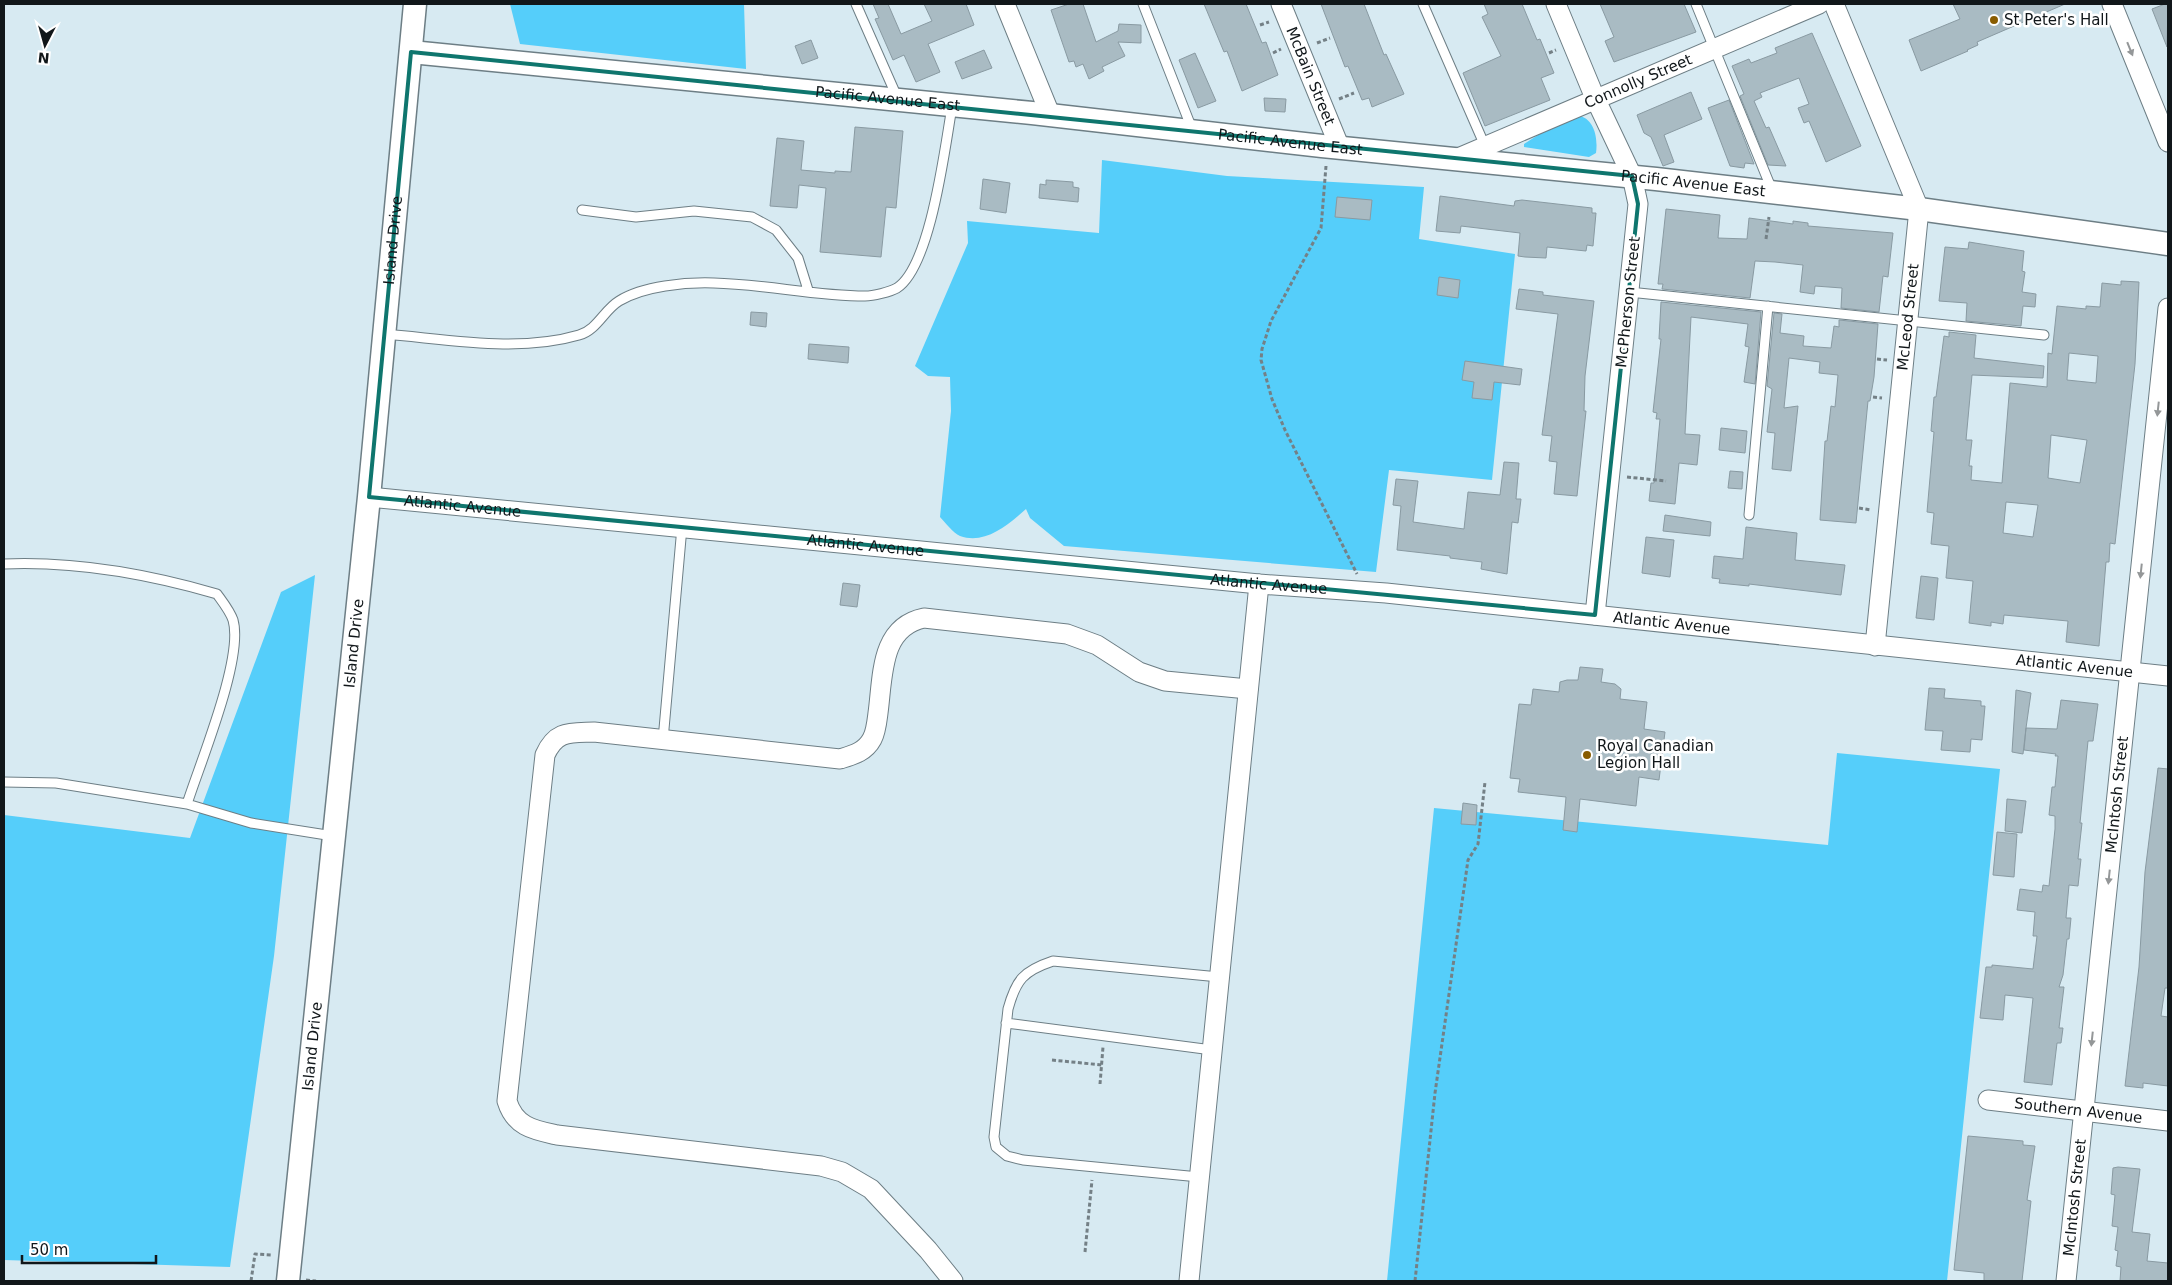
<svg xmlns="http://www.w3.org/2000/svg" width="2172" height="1285" viewBox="0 0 2172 1285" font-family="'DejaVu Sans',sans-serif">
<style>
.green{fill:#55cefa}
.building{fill:#a9bbc3;stroke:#899aa2;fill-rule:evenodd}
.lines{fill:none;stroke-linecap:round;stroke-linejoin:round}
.service-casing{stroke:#6d7e85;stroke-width:11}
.minor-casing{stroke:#6d7e85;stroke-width:21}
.tertiary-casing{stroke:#6d7e85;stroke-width:25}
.path{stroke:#748086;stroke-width:3;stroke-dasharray:4 2.5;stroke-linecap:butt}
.service{stroke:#fff;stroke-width:9}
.minor{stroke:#fff;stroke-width:19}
.tertiary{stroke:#fff;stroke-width:22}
.oneway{fill:#949798}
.marked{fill:none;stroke:#0f766e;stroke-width:4;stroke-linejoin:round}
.poi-dot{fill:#895c00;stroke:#fff;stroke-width:2}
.labels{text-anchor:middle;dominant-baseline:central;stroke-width:5;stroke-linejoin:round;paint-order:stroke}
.poi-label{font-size:15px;fill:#11171a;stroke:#fff;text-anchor:start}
.street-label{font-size:15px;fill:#11171a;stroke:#fff}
</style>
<rect width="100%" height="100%" fill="#d7eaf2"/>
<path class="green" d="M510,4h234l2,65 -226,-25z
M1580,116c15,4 18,23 16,37l-7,4 -65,-10v-3l39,-25z
M1102,160l125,16 197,11 -5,52 96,15 -23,226 -103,-10 -13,102 -312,-26 -34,-28 -4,-9c-18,16 -41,36 -66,27 -7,-3 -15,-14 -20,-19l11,-106 -1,-34 -22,-1 -13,-10 53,-123 -1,-22 132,12z
M315,575l-41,381 -44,311 -226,-7v-445l186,23 91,-246z
M1837,753l163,16 -53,512h-560l47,-473 394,37z"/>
<path class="building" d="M873,4h15l13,30 31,-13 -8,-17h42l8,21 -46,19 12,28 -24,10 -12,-27 -11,5 -18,-41 4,-1z
M1069,4h14l13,38 22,-11 1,-7 22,1v18l-23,-1 7,14 -23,11 2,4 -15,8 -6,-15 -7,3 -2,-6 -5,1 -18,-52z
M1204,4h42l16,39 4,-1 12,33 -36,16 -15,-40 -3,1z
M1321,4h43l20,51 2,-1 18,40 -32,13 -3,-9 -7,2 -14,-34 -3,1z
M1484,4h38l15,36 3,-1 14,34 -13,5 9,22 -65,26 -22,-53 38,-17 -19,-39 6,-3z
M1600,4h84l12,28 -82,30 -9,-21 9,-4z
M1953,4h112l-88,38 1,3 -11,5 1,1 -47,20 -12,-31 51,-21z
M2165,4h3l-1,43 -15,-38z
M1812,33l49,113 -35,16 -17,-41 -5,2 -6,-15 11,-4 -10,-26 -39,15 2,4 -8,4 12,27 3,-1 17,39 -18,-1 -28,-69 4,-2 -12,-28 17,-7 2,4 26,-10 -2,-5z
M811,40l7,18 -16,6 -7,-18z
M984,50l8,18 -30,11 -7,-17z
M1195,53l21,48 -18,7 -19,-48z
M1691,92l11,27 -38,16 10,27 -11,4 -12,-29 -7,-4 -7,-18z
M1264,98l22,1 -1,13 -20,-1z
M1729,100l25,64 -9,-1 -1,5 -14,-2 -22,-58z
M855,127l48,4 -7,77 -10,-1 -5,50 -61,-5 6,-64 -27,-3 -2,23 -27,-2 7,-68 27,3 -3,29 34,3v-2l16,1z
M983,179l27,4 -4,30 -26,-4z
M1046,180l27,2v5l6,1 -1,14 -39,-4 1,-14 6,1z
M1440,196l74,10 1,-5 7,-1 70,8v5h4l-3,33 -6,-1 -1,6 -39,-4 -1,11 -21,-1 -7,-1 2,-23 -59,-7 -1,7 -24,-2z
M1337,197l35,3 -2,20 -35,-3z
M1666,209l54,6 -2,23 29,1 2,-21 44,6v-3l15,2v3l85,7 -5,44 -5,-1 -4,36 -38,-4 1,-20 -27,-2 -1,8 -14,-2 3,-27 -28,-3 -20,-1 -5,37 -88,-9 1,-5h-5z
M1969,242l55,9 -2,20 3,1 -3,20 14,2 -1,13 -12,-1 -2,20 -55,-5 1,-18 -28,-2 6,-54 23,2z
M1439,277l21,3 -2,18 -21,-3z
M2121,281l18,1 -4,82 -20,180 -5,-1 -1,19h-3l-7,84 -33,-4 2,-21 -64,-6 -1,9 -12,-2v4l-22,-3 4,-42 -27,-3 3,-32 -18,-2 3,-31 -7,-1 7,-80 -3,-1 3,-34h2l8,-61 5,1v-5l27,3 -2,23 70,8 -1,12 -71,-3 -6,65h6l-3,26h3l-1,14 31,3 8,-100 37,4 1,-34 4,1 5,-48 29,3v-3l14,1 2,-24 19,2zM2069,353l29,3 -2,27 -29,-3zM2051,435l36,5 -7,43 -32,-5zM2006,502l32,3 -5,32 -30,-4z
M1519,289l24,3v3l51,6 -9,75 -1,35h2l-9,85 -23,-2 3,-32 -8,-1 3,-25 -10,-1 16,-121 -42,-5z
M1661,302l100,10 -6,72 -11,-2 5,-35 -4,-1 3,-22 -57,-7 -6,117 15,1 -3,30 -18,-2 -4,41 -26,-3 2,-18h3l6,-64h-4l1,-6 -4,-1 8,-73h-2z
M751,312l16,1 -1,14 -16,-2z
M1774,313l8,1 -2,19 24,3 -1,10 28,2 3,-22 5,1v-7l39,4 -4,53 -4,24h-2l-12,122 -36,-3 5,-79h2l4,-35 4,1 3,-32 -19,-2 1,-11 -31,-4 -5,50 14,-2 -7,65 -19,-2 3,-36 -8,-1 5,-43 -5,-3z
M809,344l40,3 -1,16 -40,-4z
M1465,361l57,8 -2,16 -26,-3 -2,18 -20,-2 2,-16 -12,-2z
M1721,428l26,3 -2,22 -26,-3z
M1504,462l15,1 -3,36h5l-3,24 -6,-1 -5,52 -26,-5 1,-7 -32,-4v-2l-53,-6 4,-44 -8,-1 3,-26 22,2 -5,41 51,7 4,-37 32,3z
M1730,471l13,1 -1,17 -14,-1z
M1665,515l46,7 -1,14 -47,-5z
M1746,527l51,6 -2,27 50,5 -4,30 -92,-11v2l-30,-3 1,-4 -8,-1 2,-22 29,3z
M1646,537l28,3 -4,37 -28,-4z
M1921,576l17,2 -4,42 -18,-2z
M843,583l17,2 -3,22 -17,-2z
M1580,667l23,2 -2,13 14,2 6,5 -1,10 27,3 -3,27 21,3 -6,48 -20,-3 -3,29 -56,-7 -3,33 -14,-2 3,-33 -48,-5 2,-13 -10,-1 9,-74 12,1 2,-16 26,3 1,-10 7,-2h11z
M1929,688l16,1 -1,9 37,3v5h4l-3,34 -11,-1 -1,13 -29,-2 2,-19 -18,-1z
M2016,690l15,3 -5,35 31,1 4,-29 37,4 -5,37h-5l-8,82h2l-4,36h3l-3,27 -9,-1 -3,33h5l-2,21h-2l-4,36 -4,12h5l-5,41h4l-2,15h-4l-5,42 -28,-3 9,-84 -28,-3 -2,25 -23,-2 6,-51h6v-2l41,4 4,-33h-4l2,-24 -18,-2 3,-21 22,3 1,-7 6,1 6,-57v-13l-6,-1 3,-28h3l3,-31h-3l1,-2 -32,-4 2,-22 -3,26 -11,-2z
M2158,768l10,1v219h-3l-4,28 7,1v69l-25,-3v5l-18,-2 14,-119 6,-95z
M2007,799l19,2 -4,32 -17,-2z
M1463,803l14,2 -1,20 -15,-1z
M1997,832l20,2 -3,43 -21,-2z
M1968,1136l55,5v4l12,1 -8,54 4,1 -9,80h-38v-8l-30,-3z
M2118,1167l22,2 -8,63 18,2 -3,27 21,2v18h-48l1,-14 -5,-1 2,-15 -3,-1 3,-23 -6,-1 3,-31 -4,-1 2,-26z"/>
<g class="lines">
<defs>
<path id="service" d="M856,4l41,93
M1143,4l49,125
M1423,4l62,142
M1696,4l76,186
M582,210l54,7 58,-6 58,6 24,13 22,28 10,32
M1629,292l415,43
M384,334c63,5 134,19 195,1 18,-5 25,-25 40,-34 24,-15 67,-19 95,-18 50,1 101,13 151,13 8,0 25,-4 32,-8 34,-22 48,-142 55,-181
M1749,515l19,-209
M4,564c72,-3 144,10 213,30 5,7 13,17 16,26 11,38 -33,143 -46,184
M663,740l19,-213
M4,782l52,1 131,21 64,19 82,13
M1006,1023l206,27
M1199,1177l-176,-17 -16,-4 -11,-9 -2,-10 14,-128c8,-29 15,-38 45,-48l166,16"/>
<g id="minor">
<path d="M1005,4l45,110"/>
<path id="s1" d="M1281,4l59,144"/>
<path d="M1556,4l39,94 37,78 6,28 -43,411"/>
<path d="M1834,4l85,205 -44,437"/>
<path d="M2112,4l56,138"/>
<path id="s2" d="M1456,159l363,-155"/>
<path id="s3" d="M369,497l890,87 127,9 782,83"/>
<path id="s4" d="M1988,1100l180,21"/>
<path d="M953,1281l-25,-31 -57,-61 -29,-17 -21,-6 -264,-31c-23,-5 -42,-8 -50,-34l38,-346c11,-25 25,-22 49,-23l246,27c13,-4 25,-7 32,-20 4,-7 5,-18 6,-26 5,-37 2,-86 46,-95l143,16 30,11 42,27 26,9 83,8"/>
<path d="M1189,1281l70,-697"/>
<path id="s5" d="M2066,1281l102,-973"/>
</g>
<g id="tertiary">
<path id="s6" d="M411,52l621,61 290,33 334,33 263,30 249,35"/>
<path id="s7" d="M288,1281l81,-784 46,-493"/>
</g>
</defs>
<use href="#service" class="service-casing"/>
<use href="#minor" class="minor-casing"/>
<use href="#tertiary" class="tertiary-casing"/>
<path class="path" d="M1260,25l9,-3
M1317,43l13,-5
M1273,53l8,-4
M1549,53l7,-3
M1339,99l15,-6
M1326,166l-5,62 -50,93 -9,28 -1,11 11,39 13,31 72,144
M1766,239l3,-22
M1877,359l10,1
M1873,397l9,1
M1627,477l39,4
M1859,508l12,2
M1052,1060l50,5
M1100,1084l3,-37
M1085,1252l7,-72
M306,1280l10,1
M251,1281l4,-27 17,1
M1415,1281l20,-188 33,-233 10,-16 7,-62"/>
<use href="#service" class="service"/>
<use href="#minor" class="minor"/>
<use href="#tertiary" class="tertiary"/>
</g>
<defs><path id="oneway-solid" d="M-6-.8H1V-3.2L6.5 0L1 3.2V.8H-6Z" transform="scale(1.25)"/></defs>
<g class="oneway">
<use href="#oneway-solid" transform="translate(2130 49) rotate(68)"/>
<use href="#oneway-solid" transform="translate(2158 409) rotate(96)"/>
<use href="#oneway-solid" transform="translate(2141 571) rotate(96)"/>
<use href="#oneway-solid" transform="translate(2109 877) rotate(96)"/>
<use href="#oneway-solid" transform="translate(2092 1039) rotate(96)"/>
</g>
<path class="marked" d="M411,52l1221,124 6,28 -43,411 -1226,-118z"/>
<g class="poi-dot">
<circle cx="1994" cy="20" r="5"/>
<circle cx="1587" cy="755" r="5"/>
</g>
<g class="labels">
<g class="poi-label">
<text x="2004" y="20">St Peter's Hall</text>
<text x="1597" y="746">Royal Canadian<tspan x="1597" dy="17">Legion Hall</tspan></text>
</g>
<g class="street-label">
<text stroke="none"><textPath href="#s1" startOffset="78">McBain Street</textPath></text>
<text stroke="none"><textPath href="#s2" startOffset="198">Connolly Street</textPath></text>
<text stroke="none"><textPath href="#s6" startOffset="479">Pacific Avenue East</textPath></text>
<text stroke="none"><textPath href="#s6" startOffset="884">Pacific Avenue East</textPath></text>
<text stroke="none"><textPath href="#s6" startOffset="1289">Pacific Avenue East</textPath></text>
<text stroke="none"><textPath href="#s7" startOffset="1046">Island Drive</textPath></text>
<text transform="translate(1628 302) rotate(-84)">McPherson Street</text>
<text transform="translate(1908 317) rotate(-84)">McLeod Street</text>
<text stroke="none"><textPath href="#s3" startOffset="94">Atlantic Avenue</textPath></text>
<text stroke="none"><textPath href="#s3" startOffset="499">Atlantic Avenue</textPath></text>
<text stroke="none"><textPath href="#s3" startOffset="904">Atlantic Avenue</textPath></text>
<text stroke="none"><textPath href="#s3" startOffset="1309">Atlantic Avenue</textPath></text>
<text stroke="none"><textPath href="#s7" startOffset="641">Island Drive</textPath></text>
<text stroke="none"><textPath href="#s3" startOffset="1714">Atlantic Avenue</textPath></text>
<text stroke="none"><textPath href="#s5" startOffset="489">McIntosh Street</textPath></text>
<text stroke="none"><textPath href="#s7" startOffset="236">Island Drive</textPath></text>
<text stroke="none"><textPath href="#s4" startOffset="91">Southern Avenue</textPath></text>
<text stroke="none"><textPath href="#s5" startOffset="84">McIntosh Street</textPath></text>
</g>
</g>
<rect width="2172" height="1285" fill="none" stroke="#11171a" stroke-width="10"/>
<g transform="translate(45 45) rotate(186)" stroke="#ffffff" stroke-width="4" paint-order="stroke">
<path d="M0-4L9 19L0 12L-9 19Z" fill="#11171a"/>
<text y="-8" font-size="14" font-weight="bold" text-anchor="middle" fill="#11171a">N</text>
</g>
<path d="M22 1255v8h134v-8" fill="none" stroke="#11171a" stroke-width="2.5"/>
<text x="30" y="1255" font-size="15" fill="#11171a" stroke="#ffffff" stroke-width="4" paint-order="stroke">50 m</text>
</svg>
